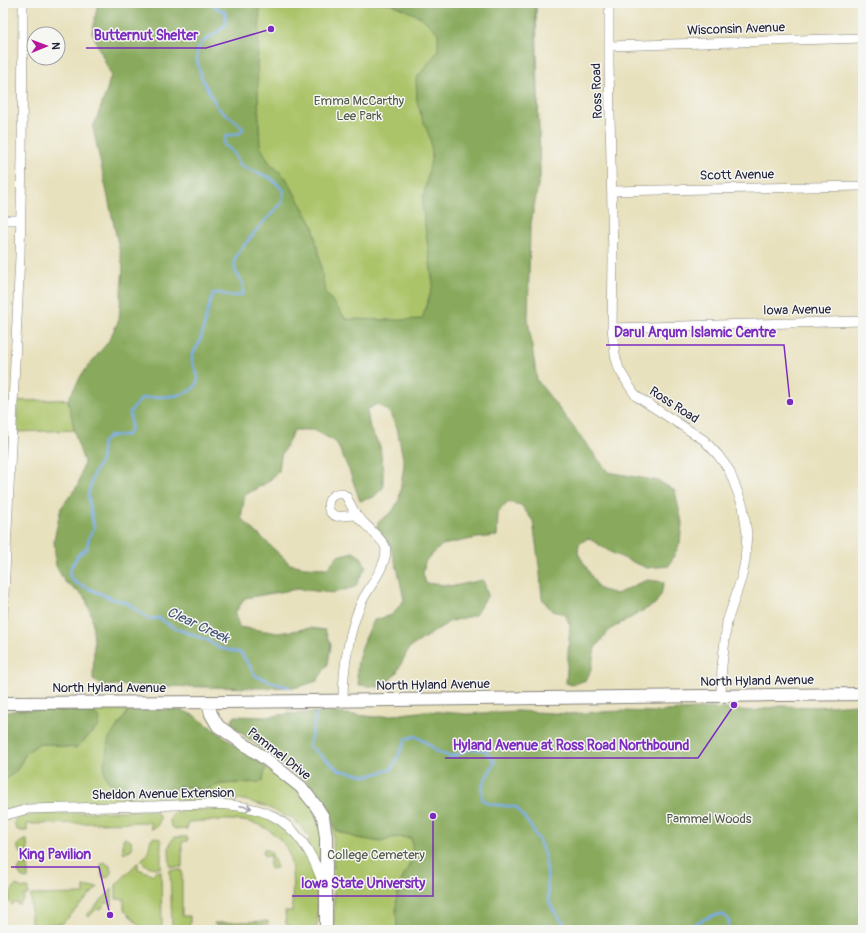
<svg xmlns="http://www.w3.org/2000/svg" width="866" height="933" viewBox="0 0 866 933" font-family="Pangolin,sans-serif">
<style>
.green{fill:#acc469;stroke:#677352}
.forest{fill:#89aa5d;stroke:#56664c}
.lines{fill:none;stroke-linecap:round;stroke-linejoin:round}
.stream{stroke:#7cace6;stroke-width:2.5}
.street-casing{stroke:#85827c;stroke-width:10}
.secondary-casing{stroke:#85827c;stroke-width:14}
.street{stroke:#fff;stroke-width:9}
.secondary{stroke:#fff;stroke-width:12}
.oneway{stroke:#9c9ca7}
.labels{text-anchor:middle;dominant-baseline:central;stroke-width:3;stroke-linejoin:round;paint-order:stroke}
.street-label{font-size:13px;fill:#22223b;stroke:#f6f6f2}
.park-label{font-size:13px;fill:#525b4b;stroke:#f6f6f2}
.water-label{font-size:14px;font-style:italic;fill:#425277;stroke:#f6f6f2}
.leader{fill:none;stroke:#7b2cbf;stroke-width:1.5}
.callout-dot{fill:#7b2cbf;stroke:#f6f6f2;stroke-width:1.5}
.callout-label{font-size:14px;text-anchor:middle;font-weight:bold;fill:#7b2cbf;stroke:#f6f6f2;stroke-width:3;stroke-linejoin:round;paint-order:stroke}
</style>
<rect width="100%" height="100%" fill="#f6f6f2"/>
<filter id="ink" filterUnits="userSpaceOnUse"><feTurbulence type="fractalNoise" baseFrequency=".025" numOctaves="2"/><feDisplacementMap in="SourceGraphic" scale="8" xChannelSelector="R" yChannelSelector="G"/><feConvolveMatrix kernelMatrix="1 2 1 2 8 2 1 2 1" color-interpolation-filters="sRGB"/></filter>
<filter id="wash" filterUnits="userSpaceOnUse"><feTurbulence type="fractalNoise" baseFrequency=".012" numOctaves="4" result="noise"/><feDisplacementMap in="SourceGraphic" scale="16" xChannelSelector="R" yChannelSelector="G"/><feGaussianBlur stdDeviation="0.9" result="paint"/><feColorMatrix in="noise" values="0 0 0 0 0 0 0 0 0 0 0 0 0 0 0 0 0 1.4 0 .05"/><feComposite in="paint" operator="in"/></filter>
<g filter="url(#wash)">
<rect width="100%" height="100%" fill="#e8e1bd"/>
<path class="green" d="M252,3h284l4,177 -105,2v150l-181,6z
M81,399l1,31 -66,2 2,-31z
M16,710h112l-4,8 -9,11 -7,52 5,4 22,10 15,-7 19,2 12,-4 23,4 17,-6 41,-2 4,-15c21,15 49,33 55,61 2,13 1,30 1,43l-14,-27 2,-7 -17,-19 -11,-3 -14,-8 -24,-7 -79,1 -124,4 -23,2 -15,4v-29l14,-12 9,-17 12,-9h13l13,3 20,-6 9,-10 6,-5 -6,-14z
M223,809c10,1 21,0 30,3 29,8 56,34 62,63 2,8 2,17 2,25 0,9 3,23 -2,30h-20l-9,-6 -1,-13h7c0,-16 2,-37 -2,-52 -1,-8 -6,-16 -12,-21 -23,-25 -59,-17 -90,-16l-1,7c-3,0 -7,1 -10,0 -10,-1 -8,-14 -1,-18z
M150,810l6,2 4,5c0,6 -3,11 -9,12l-1,-7 -123,2v7h-6l-5,-2 -2,-8 5,-4 19,-3z
M333,818l94,21 -24,91h-69z
M154,837l5,1 2,3v27c-9,0 -15,-1 -20,-8 9,-7 7,-11 10,-21z
M175,837h12l1,1 -1,3 -5,1v25h-12c0,-9 -4,-24 5,-30z
M125,838l6,3 1,7 -2,3 -5,2 -2,-1v-13z
M24,840h3l1,15 -7,-2 -3,-4v-5z
M264,849h2l5,3 6,16 -7,1v-13h-6l-1,-3z
M104,862l6,4 1,6 -2,4 -5,2 -2,-2 -1,-13z
M138,862v7l16,6 1,-4h6l1,55 -18,4 -20,-20v-11h-8v-14z
M24,864h4v15l-6,-1 -4,-6 2,-5z
M170,870h12v46h8v7l-2,4 -16,-1z
M16,885l7,3h5v7h-4v4l-5,6 -4,-3 -3,3 -3,-3v-8z
M84,887h14l-36,37h-18l1,2h-14v-31l53,-1z
M112,889v17l-5,-4 -7,8 -2,-2 -9,9 -2,-2z
M268,921v3l-53,1 -1,-2z
M217,927l51,1v2h-68z"/>
<path class="forest" d="M98,3h161l1,17 -3,45 3,81 9,16 17,16 27,48 7,34 5,32 21,27 51,1 25,-1 11,-34 -11,-81 10,-49 -2,-17 -8,-20 -5,-17 -1,-22 22,-28v-18l-17,-16 -27,-12 -8,-2h149l5,171 -10,55 -2,91 9,60 71,92 51,9 16,10 7,32 -2,20 -11,23 -22,2 -33,-14 -26,-16 -9,6 -1,9 21,36 18,5 20,-10 11,-4 16,2 -3,13 -6,9 -46,26 -14,18 -4,22 -5,10 -14,5 -6,-2 4,-58 -5,-11 -13,-3 -10,-12 -2,-26 -7,-52 -12,-16 -14,-3 -9,11 -1,23 -20,2 -35,7 -17,17 -2,12 3,9 28,3 29,-6 5,15 -13,20 -26,7 -40,26 -12,24 -12,13 -9,2 -17,-2c-7,-22 6,-46 15,-65l18,-5 12,-15 -6,-29 -9,-28 -12,-14 1,-7 14,-10 7,-12 5,-36 -7,-36 -8,-16 -12,-8 -10,6 3,19 10,17 3,26v16l-9,9 -14,4 -11,-31 -13,-28 -22,-12h-20l-13,26 -2,15 -11,11 -23,13 -4,23 49,46 15,3 23,1 9,-12 16,-4 9,6 4,9 -11,20 -22,6 -36,-4 -52,9 -10,15 4,14 39,6 32,-5 15,2 6,15 -3,19 -11,17 -19,6 -38,1 -158,-3 -9,-5 1,-36 -2,-27 -7,-20 -20,-15 -9,-16 -2,-26 7,-32 17,-23 6,-23 -8,-24 -8,-38 14,-26 26,-32 11,-22 4,-53 -30,-139 13,-35 5,-18 -19,-43z
M856,704l7,3v223h-466c0,-11 -2,-24 0,-35 4,-23 20,-30 14,-57l-16,-1 -14,5 -24,-4 -20,-7 -15,-31 -17,-20 -59,-43 -14,-13v-4l3,-4 30,1 23,-3 39,-2 49,5 51,-6 40,3 50,-3 52,3 51,-3 33,1 57,-4 43,3 28,-5 34,1z
M157,709l25,1 13,6 71,51 -4,15 -41,2 -16,6 -24,-4 -12,4 -19,-2 -15,7 -14,-3 -13,-11 -3,-6 -1,-11 5,-26 15,-20 4,-8z
M16,710l77,2 7,6 -1,8 -23,22 -12,-1 -13,-3h-13l-12,9 -9,17 -14,12v-66l2,-3z"/>
<g class="lines">
<path class="stream" d="M212,3l6,6 7,3 1,12 -10,9 -14,9 -5,9v9l5,19 16,29 20,15 5,6 -3,4 -14,3 -2,8 10,10 7,12 30,12 13,13 -2,12 -23,24 -22,27 -3,8 2,10 7,12v10c-14,5 -18,-2 -29,-1 -8,15 -8,32 -14,48 -2,5 -7,11 -8,16 -1,8 6,14 6,21 -1,22 -41,18 -56,20l-12,14 1,17 -4,6 -17,1 -7,6 -2,18 -8,16 -5,20 6,32 -5,9 -2,11 -9,7 -7,12 -2,7 5,8 41,18 11,2 23,17 10,-1 7,5 11,6 30,11 12,8 22,5 15,23 21,8 12,3
M316,714l-7,32 30,24 29,6 24,-7 14,-30 9,-3 11,6 12,10 13,5 19,-8 15,1 10,12c-7,13 -17,24 -12,39l7,3 26,3c13,16 27,35 30,56 3,14 -1,29 5,43 3,7 13,16 18,24
M676,930c5,-1 11,-3 16,-5 8,-3 28,-17 35,-7 3,3 2,8 0,12"/>
</g>
</g>
<g filter="url(#ink)">
<g class="lines">
<defs>
<path id="street" d="M609,3v62l4,194 -1,69 3,27 4,14 9,15 8,12 68,44 14,15 11,15 14,36 4,28 -2,27 -3,15 -15,46 -5,44 -1,30
M609,46l254,-8
M612,191l251,-5
M3,220h18
M612,328l251,-7
M3,615l17,-359 2,-100 1,-153
M343,700c0,-32 6,-72 20,-101 7,-13 27,-38 22,-53 -2,-6 -24,-25 -29,-31 -6,0 -15,2 -20,1 -10,-3 -10,-17 -2,-21 2,-1 5,-2 7,-2l5,3 10,19
M3,816l25,-7c41,-1 81,-2 122,-3 37,-1 87,-7 121,9 28,14 44,43 53,72"/>
<path id="secondary" d="M208,702l3,12 7,12 49,34 34,27 15,19 7,11 3,20v93
M3,703l224,-1 636,-8"/>
</defs>
<use href="#street" class="street-casing"/>
<use href="#secondary" class="secondary-casing"/>
<use href="#street" class="street"/>
<use href="#secondary" class="secondary"/>
</g>
<defs><path id="oneway-shaft" d="M-6 0H5M1.5-3L5.5 0L1.5 3" fill="none" stroke-width="1.6" stroke-linecap="round" stroke-linejoin="round"/></defs>
<use class="oneway" href="#oneway-shaft" transform="translate(246 807) rotate(12)"/>
</g>
<g class="labels">
<g class="street-label">
<text transform="translate(736 29) rotate(-2)">Wisconsin Avenue</text>
<text transform="translate(597 91) rotate(-92)">Ross Road</text>
<text transform="translate(737 175) rotate(-1)">Scott Avenue</text>
<text transform="translate(797 310) rotate(-1)">Iowa Avenue</text>
<text transform="translate(674 405) rotate(33)">Ross Road</text>
<text transform="translate(757 681) rotate(-1)">North Hyland Avenue</text>
<text transform="translate(433 685) rotate(-1)">North Hyland Avenue</text>
<text x="109" y="688">North Hyland Avenue</text>
<text transform="translate(279 754) rotate(38)">Pammel Drive</text>
<text transform="translate(163 794) rotate(-1)">Sheldon Avenue Extension</text>
</g>
<g class="park-label">
<text x="359" y="101">Emma McCarthy<tspan x="359" dy="15">Lee Park</tspan></text>
<text x="709" y="819">Pammel Woods</text>
<text x="376" y="855">College Cemetery</text>
</g>
<g class="water-label">
<text transform="translate(198 625) rotate(25)">Clear Creek</text>
</g>
</g>
<path class="leader" d="M271 29L206 48H86M790 402L784 345H606M734 705L698 758H445M110 915L99 867H11M433 816L433 896H292"/>
<g class="callout-dot">
<circle cx="271" cy="29" r="4"/>
<circle cx="790" cy="402" r="4"/>
<circle cx="734" cy="705" r="4"/>
<circle cx="110" cy="915" r="4"/>
<circle cx="433" cy="816" r="4"/>
</g>
<g class="callout-label">
<text x="146" y="40">Butternut Shelter</text>
<text x="695" y="337">Darul Arqum Islamic Centre</text>
<text x="571" y="750">Hyland Avenue at Ross Road Northbound</text>
<text x="55" y="859">King Pavilion</text>
<text x="363" y="888">Iowa State University</text>
</g>
<rect width="866" height="933" fill="none" stroke="#f6f6f2" stroke-width="16"/>
<g transform="translate(46 46) rotate(89)"><circle r="19" fill="#f6f6f2" stroke="#a1a1a9"/>
<path d="M0-3L7 15L0 10L-7 15Z" fill="#b5179e"/>
<text y="-6" font-size="11" font-weight="bold" text-anchor="middle" fill="#22223b">N</text>
</g>
</svg>
